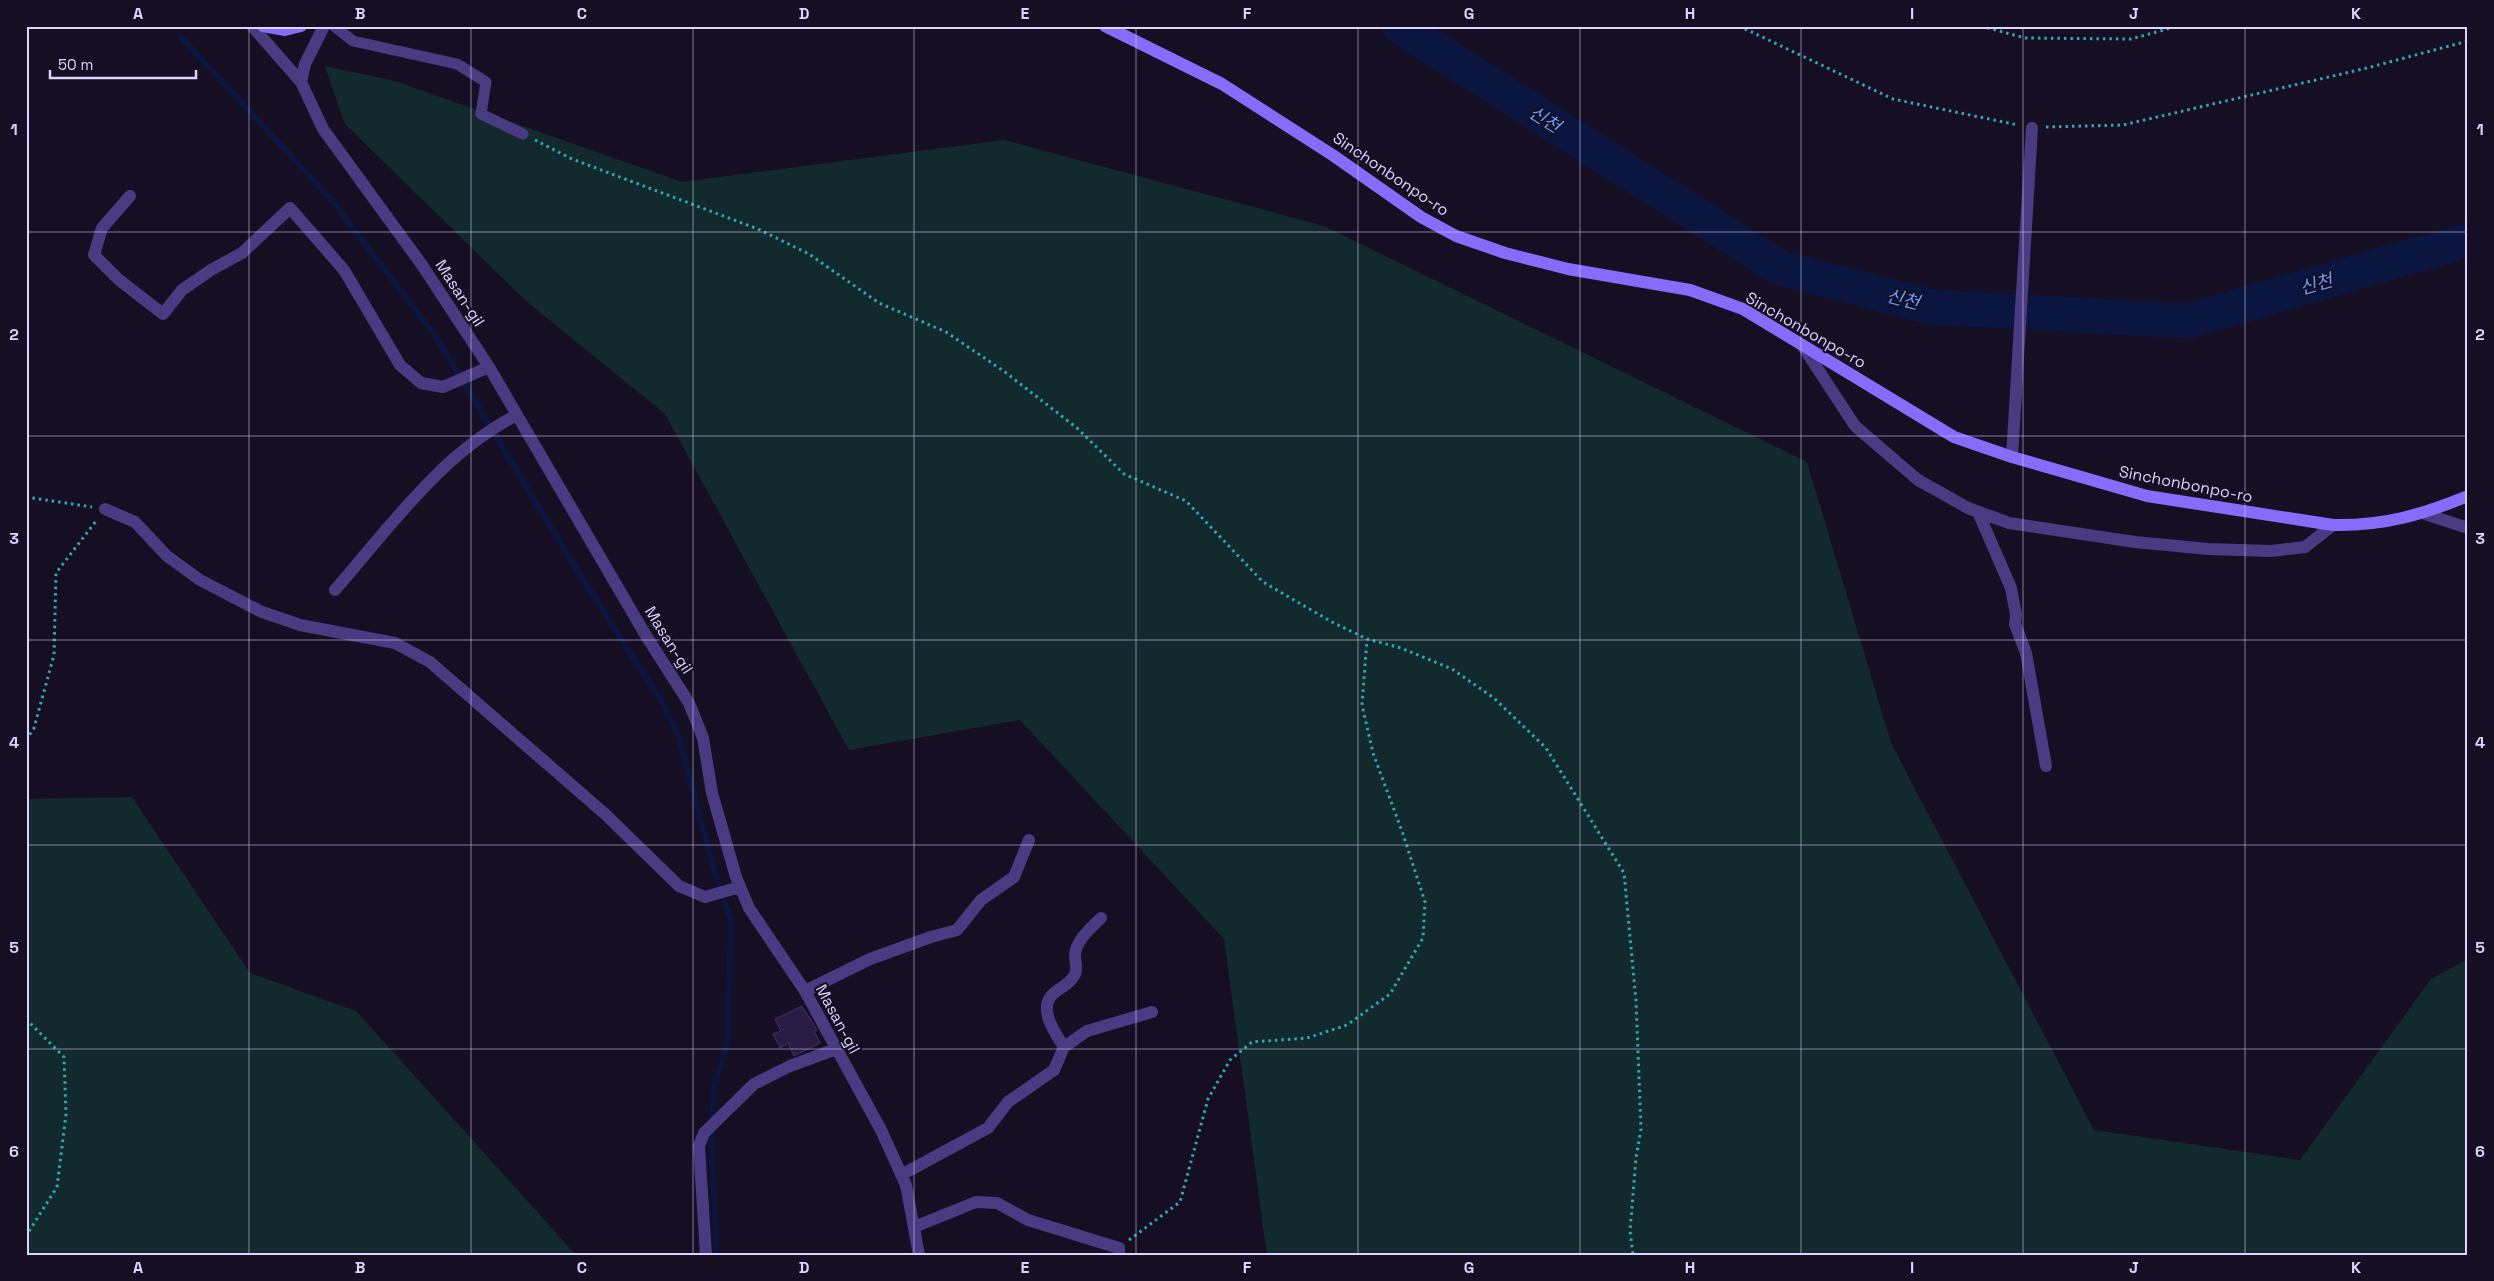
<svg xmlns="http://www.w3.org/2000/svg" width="2494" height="1281" viewBox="0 0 2494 1281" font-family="'Space Grotesk','Noto Sans KR',sans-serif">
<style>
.green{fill:#122a2d}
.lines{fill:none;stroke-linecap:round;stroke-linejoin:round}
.stream{stroke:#0b1640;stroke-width:5.5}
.river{stroke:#0b1640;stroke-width:35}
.building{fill:#2a1b44;stroke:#452e6f}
.path{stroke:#32a6b3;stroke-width:3;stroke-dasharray:2.5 4;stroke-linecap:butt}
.service{stroke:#493b81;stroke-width:11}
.minor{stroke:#493b81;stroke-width:12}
.tertiary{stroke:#493b81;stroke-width:12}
.secondary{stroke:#876cfb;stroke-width:12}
.grid{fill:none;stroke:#ded2fe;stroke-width:1;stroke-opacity:0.55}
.labels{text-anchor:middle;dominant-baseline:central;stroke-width:4;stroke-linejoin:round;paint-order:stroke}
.street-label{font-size:16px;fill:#ded2fe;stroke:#160f24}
.water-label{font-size:18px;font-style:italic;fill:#639cfb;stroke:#160f24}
.neatline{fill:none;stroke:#ded2fe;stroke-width:2}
.grid-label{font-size:16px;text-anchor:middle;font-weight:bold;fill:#ded2fe}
</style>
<rect width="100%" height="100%" fill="#160f24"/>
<path class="green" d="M325,66l70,15 287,101 322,-42 320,86 483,236 84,281 203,387 206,30 131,-181 37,-20v296h-1201l-43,-316 -204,-219 -171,30 -184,-336 -140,-114 -180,-176z
M132,797l118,176 106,38 220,244h-550v-456z"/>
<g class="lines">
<path class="stream" d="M181,37l148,160 106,138 138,229 89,138 16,32 36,136 17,51 -4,125 -14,43 -1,67 5,99"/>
<path class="river" d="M1399,26l381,242 152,39 256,14 280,-81"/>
</g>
<path class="building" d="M802,1006l15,24 -3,1 6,12 -26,13 -6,-13 -8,5 -7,-14 8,-3 -6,-12z"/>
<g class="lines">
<path class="path" d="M1739,26l154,73 125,26
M1981,26l44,12 106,1 47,-13
M2046,127l77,-2 244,-57 101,-27
M535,140l37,19 186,70 51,25 70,49 67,29 59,40 72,56 47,46 62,27 77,81 69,40 35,17 34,9 51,21 42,29 52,50 78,125 12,128 5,128 -5,29 -6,73 3,24
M26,497l66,10
M26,740l8,-12 20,-73 2,-82 40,-52
M26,1019l38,38 2,57 -9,73 -31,49
M1129,1240l51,-38 28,-103 22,-39 22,-18 55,-4 40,-13 43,-31 33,-56 2,-36 -22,-68 -30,-81 -11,-48 5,-66"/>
<path class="service" d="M334,26l19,15 104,23 29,18 -5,32 42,20"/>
<path class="minor" d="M252,26l49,56 4,-18 19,-38
M301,82l22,47 99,136 67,102 156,267 44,69 14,35 9,55 24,84 13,31 56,83 76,139 25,55 13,70
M130,196l-28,32 -8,27 24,24 45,35 19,-24 29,-20 31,-17 48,-45 54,62 56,95 21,18 22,4 46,-20
M1802,345l53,81 63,54 50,28 41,15 126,19 73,7 63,2 34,-4 28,-22
M105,509l30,13 32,34 33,24 62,32 38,13 95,18 35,19 175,152 74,72 26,11 35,-10
M1978,512l33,76 5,27 -1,9 11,29 20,113
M2425,514l43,14
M335,590c54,-62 107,-137 182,-175
M805,991l65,-32 61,-22 26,-7 24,-30 33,-23 15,-37
M1064,1047c-8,-13 -26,-37 -12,-52 8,-8 18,-10 23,-21 3,-5 0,-12 0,-18 0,-15 16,-28 26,-38
M901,1175l87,-47 20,-26 46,-32 10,-23 23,-16 65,-19
M914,1227l62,-25 21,1 31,17 91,28v7
M706,1255l-7,-109 5,-13 50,-49 36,-18 46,-17"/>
<path class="tertiary" d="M2012,457l20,-329"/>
<path class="secondary" d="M263,26l22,4 16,-4
M1105,26l117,58 112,72 87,61 35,19 49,17 63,16 122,21 53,19 211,128 58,20 135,39 186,29c51,1 88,-10 135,-29"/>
</g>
<path class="grid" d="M249,26v1229M471,26v1229M693,26v1229M914,26v1229M1136,26v1229M1358,26v1229M1580,26v1229M1801,26v1229M2023,26v1229M2245,26v1229M26,232h2442M26,436h2442M26,640h2442M26,845h2442M26,1049h2442"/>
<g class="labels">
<g class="street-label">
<text transform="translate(1391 174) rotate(34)">Sinchonbonpo-ro</text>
<text transform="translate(460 293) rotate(57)">Masan-gil</text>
<text transform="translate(1806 330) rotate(30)">Sinchonbonpo-ro</text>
<text transform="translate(2186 484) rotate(11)">Sinchonbonpo-ro</text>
<text transform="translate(669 640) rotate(58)">Masan-gil</text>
<text transform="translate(838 1019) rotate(62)">Masan-gil</text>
</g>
<g class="water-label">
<text transform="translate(1545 119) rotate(32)">신천</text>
<text transform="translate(2316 284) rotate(-16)">신천</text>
<text transform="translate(1903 299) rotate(14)">신천</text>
</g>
</g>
<rect width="2494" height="1281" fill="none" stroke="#160f24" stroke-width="55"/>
<path d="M50 70v8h146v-8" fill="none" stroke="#ded2fe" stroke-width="2.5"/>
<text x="58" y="70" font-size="15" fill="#ded2fe" stroke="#160f24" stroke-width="4" paint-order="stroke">50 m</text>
<rect x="28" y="28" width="2438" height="1226" class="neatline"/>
<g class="grid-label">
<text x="138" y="19">A</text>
<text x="360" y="19">B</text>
<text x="582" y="19">C</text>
<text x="804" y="19">D</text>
<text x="1025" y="19">E</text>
<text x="1247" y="19">F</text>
<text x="1469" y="19">G</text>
<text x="1690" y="19">H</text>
<text x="1912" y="19">I</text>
<text x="2134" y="19">J</text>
<text x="2356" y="19">K</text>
<text x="14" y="135">1</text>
<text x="2480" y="135">1</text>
<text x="14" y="340">2</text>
<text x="2480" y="340">2</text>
<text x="14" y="544">3</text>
<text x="2480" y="544">3</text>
<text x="14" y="748">4</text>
<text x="2480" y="748">4</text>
<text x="14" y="953">5</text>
<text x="2480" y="953">5</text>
<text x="14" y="1157">6</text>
<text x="2480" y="1157">6</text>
<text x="138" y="1273">A</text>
<text x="360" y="1273">B</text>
<text x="582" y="1273">C</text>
<text x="804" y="1273">D</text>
<text x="1025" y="1273">E</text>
<text x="1247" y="1273">F</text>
<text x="1469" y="1273">G</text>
<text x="1690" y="1273">H</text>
<text x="1912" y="1273">I</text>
<text x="2134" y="1273">J</text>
<text x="2356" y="1273">K</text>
</g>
</svg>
